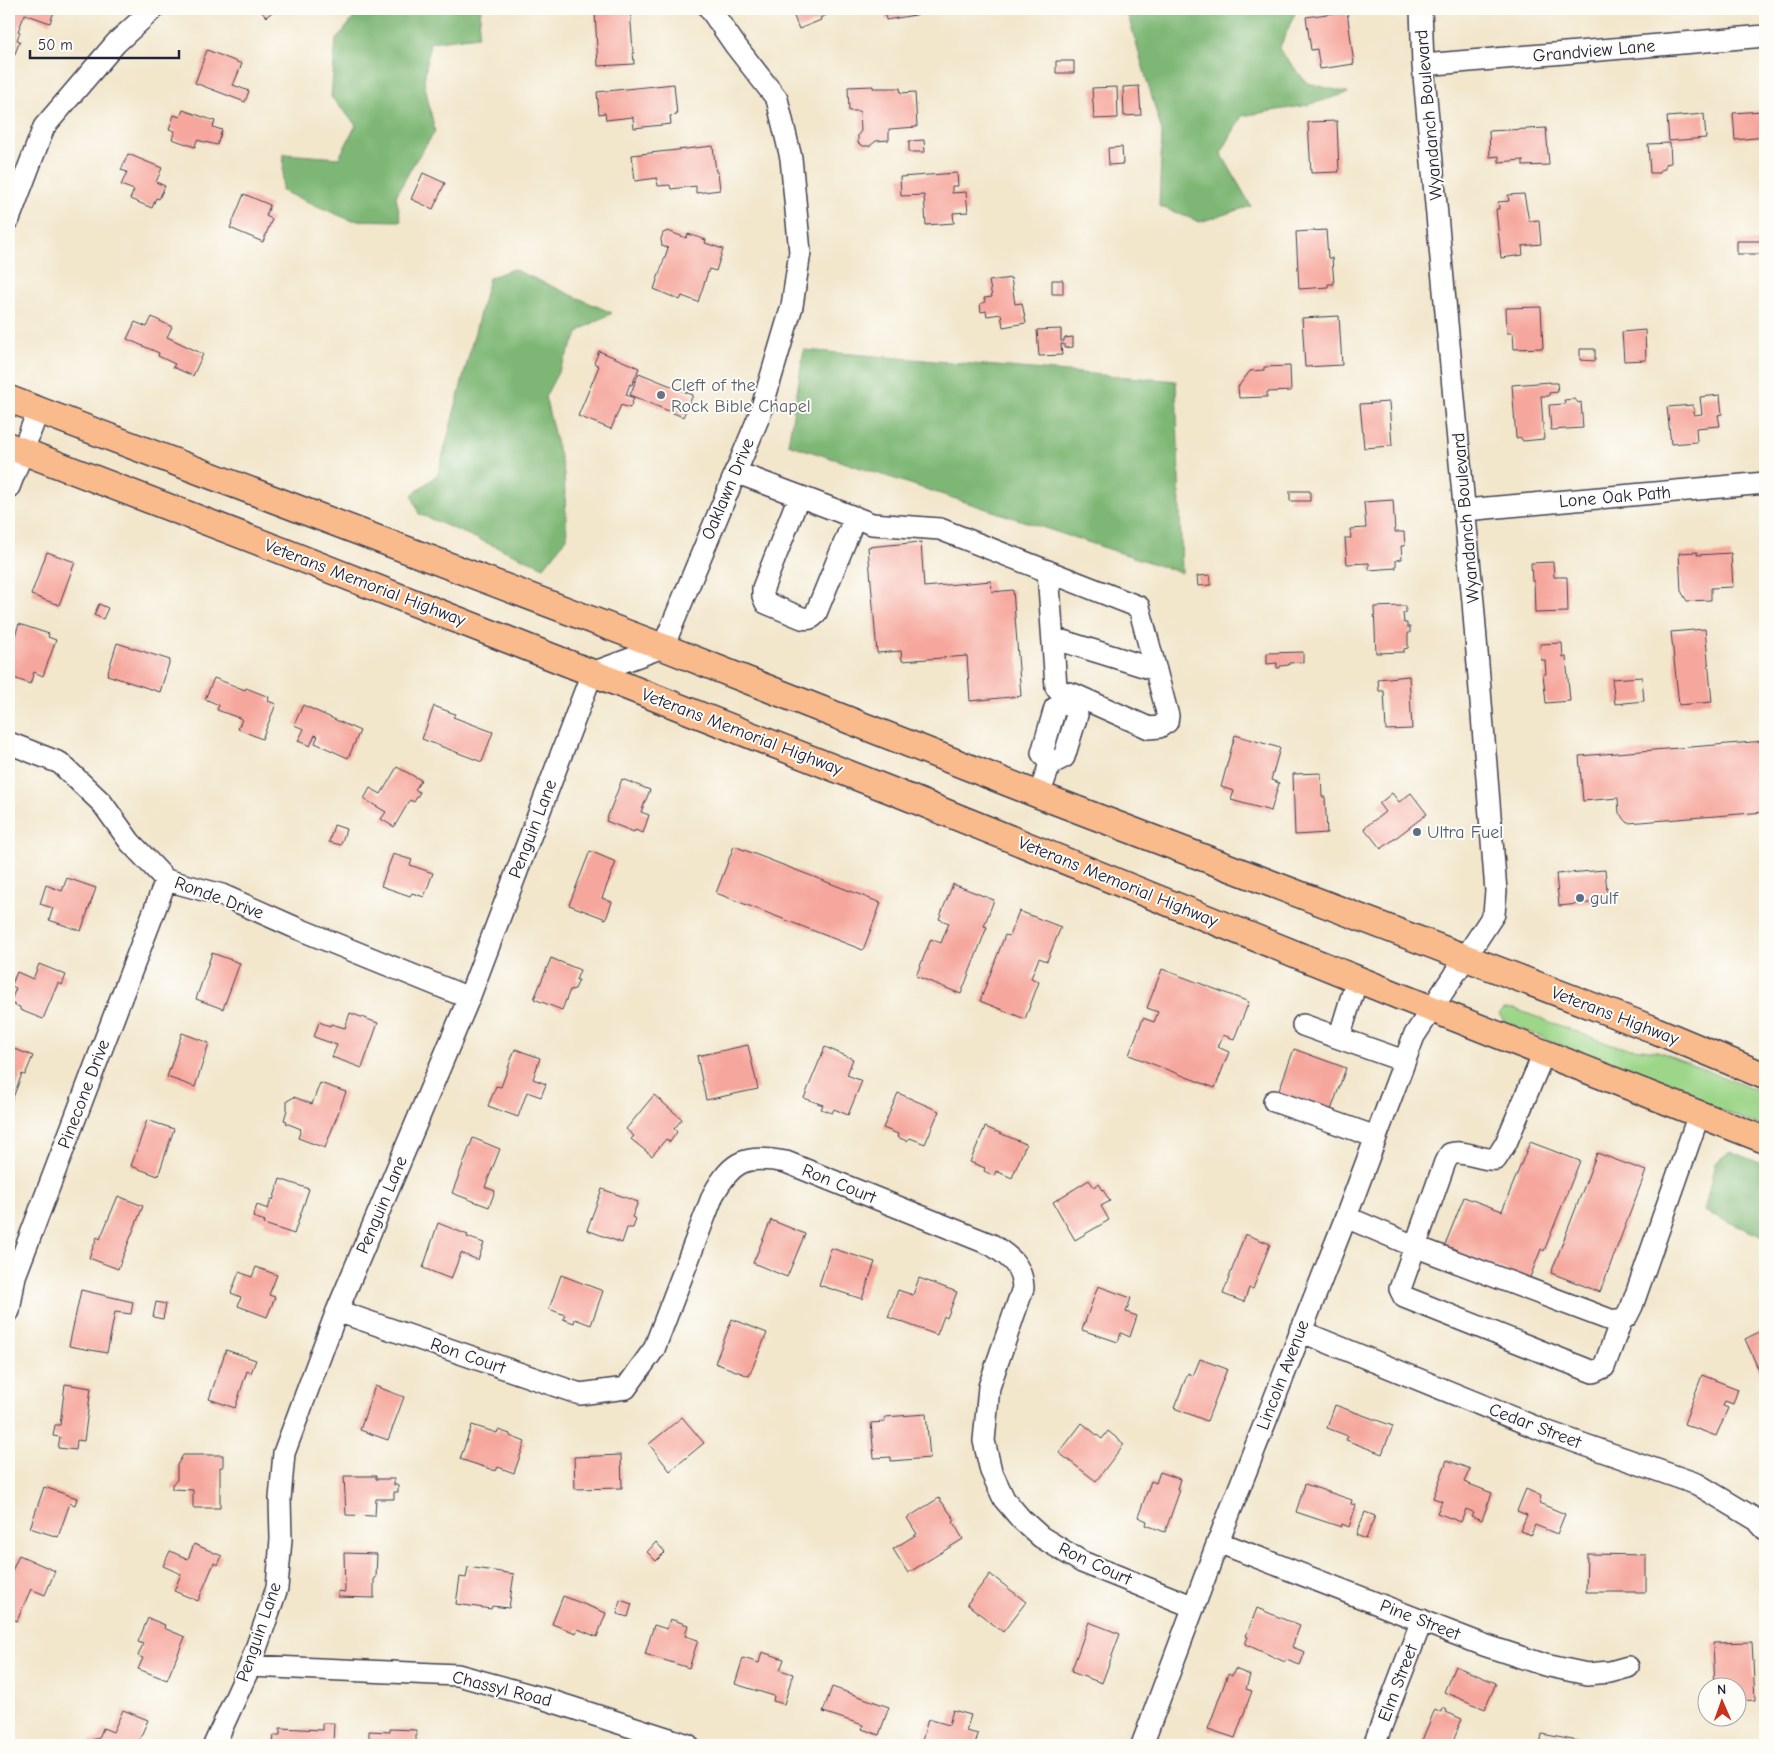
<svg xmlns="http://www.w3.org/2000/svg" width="1774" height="1754" viewBox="0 0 1774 1754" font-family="'Comic Neue',sans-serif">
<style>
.green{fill:#9dd689;stroke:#607c62}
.forest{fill:#7eb775;stroke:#506c58}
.building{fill:#f6a79d}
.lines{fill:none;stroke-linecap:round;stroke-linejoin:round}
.minor-casing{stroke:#413f51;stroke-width:24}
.major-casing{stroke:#413f51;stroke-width:29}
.minor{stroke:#fff;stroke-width:21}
.major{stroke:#fabb8c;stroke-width:26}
.worship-dot{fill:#6b7280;stroke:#fdfcf7;stroke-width:2}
.service-dot{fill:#5c6f8a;stroke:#fdfcf7;stroke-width:2}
.labels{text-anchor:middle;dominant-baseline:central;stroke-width:4;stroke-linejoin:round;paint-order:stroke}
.street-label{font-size:18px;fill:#22223b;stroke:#fdfcf7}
.worship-label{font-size:18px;fill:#5b616d;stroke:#fdfcf7;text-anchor:start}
.service-label{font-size:18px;fill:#4e5e75;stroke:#fdfcf7;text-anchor:start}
</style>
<rect width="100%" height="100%" fill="#fdfcf7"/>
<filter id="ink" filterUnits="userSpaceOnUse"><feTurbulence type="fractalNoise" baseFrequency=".02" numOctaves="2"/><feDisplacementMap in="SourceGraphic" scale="10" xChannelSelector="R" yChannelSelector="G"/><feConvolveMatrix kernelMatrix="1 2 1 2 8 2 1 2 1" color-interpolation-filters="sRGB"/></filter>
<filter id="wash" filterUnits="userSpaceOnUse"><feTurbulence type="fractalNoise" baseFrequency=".0096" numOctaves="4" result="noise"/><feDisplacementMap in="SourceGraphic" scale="20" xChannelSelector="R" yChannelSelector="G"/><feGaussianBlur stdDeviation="1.12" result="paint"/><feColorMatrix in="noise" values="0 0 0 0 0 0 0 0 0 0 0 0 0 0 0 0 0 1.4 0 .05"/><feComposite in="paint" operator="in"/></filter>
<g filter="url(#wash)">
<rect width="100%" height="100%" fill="#f2e6cb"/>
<path class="green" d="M1504,1009h11l100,37 43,5 107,43v34l-132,-53 -128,-53 -6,-8z"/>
<path class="forest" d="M361,9h120l-3,27 -48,6 -6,39 11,51 -21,31 -18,33 5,25 -51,-1 -68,-29 2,-37 55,4 17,-33 -25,-28 5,-57z
M1126,9h171l-18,40 28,34 41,10 -40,12 -66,11 -21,37 30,53 -51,16 -41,-16 3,-74z
M513,269l99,44 -32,17 -35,67 19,76 3,65 -23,29 -125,-53 -7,-19 26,-21 51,-196z
M804,350l372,31 6,192 -394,-129z
M1730,1151l35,14v73l-61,-27 11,-48z"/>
<g id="blocks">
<path class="building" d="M9,9h46l-5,14 -25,-9 -7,17 2,1 -3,8 3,1 -6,15 -5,-3z
M259,9h17l-10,8z
M791,9h41l1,3 -13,6 1,2 -22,9z
M884,9h36l1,5 -35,6z
M630,11l4,53 -36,2 -3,-54z
M1347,11l7,53 -34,5 -3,-20 -6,1 -5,-33z
M207,50l35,14 -9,21 16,6 -4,11 -50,-19z
M1056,61h18v12h-18z
M674,84l3,31 -7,1 1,8 -37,4 -1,-11 -27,3 -1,-7 -6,1 -2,-22z
M873,86v2h27l1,5 14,-1 2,35 -28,2v11l-13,1 -6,5h-7l-5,-3v-8l3,-4 -1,-20h-11l-1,-24z
M1139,86l2,29 -17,1 -1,-29z
M1117,87l1,31 -24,1 -2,-31z
M183,110l32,11 -2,6 9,3 -5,15 -20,-5 -2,7 -23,-8 3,-8 -6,-2 5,-14 6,2z
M1762,111l1,5 2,-1v22l-30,3 -2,-27z
M1704,114l2,24 -37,3 -2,-24z
M1337,121l2,51 -28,1 -3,-51z
M1546,128l3,37 -26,1v-6l-24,2v-6l-9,1 -1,-26z
M924,140l1,12h-16v-11z
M1670,143l1,20 -6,1v5l-5,1v3h-10l-2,-29z
M713,146l3,26h2l2,18 -24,3v-7l-25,3 -1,-4 -12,1 -1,-8 -22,3 -3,-26z
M1122,147l1,17 -14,1 -1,-17z
M128,154l34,14 -6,14 9,4 -6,13 -3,-1 -4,10 -22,-9 4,-9 -13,-5 6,-13 -6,-2z
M423,173l22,10 -12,26 -22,-10z
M957,173l1,13h-6v7l14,-1 2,20 -15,1 1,10 -28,2 -2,-30 -23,1 -1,-19z
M244,194l26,11 -4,11 6,3 -9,23 -33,-14z
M1524,194l5,27 10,-1 2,24 -19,2 1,9 -22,3 -5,-49h3l-1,-7 11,-1 -1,-6z
M1326,230l2,28h4l2,26h-6v3l-29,2 -3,-57z
M668,231l18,7 2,-4 18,6 -1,3 18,6 -7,22 -7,-2 -11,33 -16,-6 -2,4 -26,-11 14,-41 -6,-2 -1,-7 2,-6z
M1737,241h28v13h-28z
M1011,278l4,26 7,-1 4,20 -23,4 -2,-13 -14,2 -1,-5 -5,1 -1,-8 5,-2 -1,-4 8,-1 -3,-16z
M1052,280h11v14h-11z
M1541,307l2,41 -29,1 -1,-16h-6l-1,-25z
M1339,316l3,49 -37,2 -3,-49z
M152,317l20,10 -5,10 36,17 -10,22 -20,-9 2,-3 -17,-8 1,-3 -32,-14 8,-17 12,5z
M1061,329v12h3v-3l9,-1v10l-9,1v-4h-3l1,11 -23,1 -2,-26z
M1645,330l1,30 -22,1 -2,-29z
M1580,349h15v12l-15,-1z
M599,351l40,17 -7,17 -2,-1 -4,11 8,3 -4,10 -9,-3 -10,24 -33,-13 21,-50 -5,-3z
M1290,366l1,25 -24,1v5l-28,1 -1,-11 12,-16 14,-1v-3z
M639,373l54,22 -10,22 -53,-22z
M1550,382v1h7l1,9 -9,1v3h-8l3,43 -21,2 -3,-4 -4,1 -4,-53z
M1720,395l2,19 -4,1 2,11 -24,2 1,14 -26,2 -4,-37 26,-2 1,10 8,-1 -2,-17z
M1575,399l3,4 3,-1 2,26 -32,2 -2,-25 16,-1 -1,-4z
M1389,402l3,44 -28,2 -4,-44z
M1290,491h20v10h-20z
M1393,500l2,32h9l1,14h-4l1,13 -6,1v8l-27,2v-7l-22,1 -2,-26h6l-1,-9 16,-1 -2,-26z
M921,542l3,45 67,-6 1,11 21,-2 8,106 -51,5 -3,-45 -65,5 -1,-10 -24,2 -9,-106z
M47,552l28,10 -16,43 -28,-10z
M1697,552v3l34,-2 2,34 -22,1v12l-24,1 -6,-10 -2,-38z
M1553,562l1,15h13l1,35 -33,1 -1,-32h-2l-1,-18z
M1210,575l1,10 -13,1 -1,-10z
M99,604l9,4 -5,11 -9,-4z
M1402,606h4v7h-3l1,10h3v4h3v6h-2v15l-4,1v3l-28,1 -2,-46z
M19,624l30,10 -1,3 8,3 -13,36 -9,-4 -4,12 -21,-8v-23z
M1705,629l7,73 -33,3 -8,-73z
M117,643l53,17 -10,32 -53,-17z
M1562,643l1,14h3l4,44 -24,2 -3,-29h3l-1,-14h-4l-1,-16z
M1303,652v10l-14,1v2l-9,1v2h-3v-5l-10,1v-11z
M1409,676l3,53 -26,1 -2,-39h-5l-1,-12z
M1642,677l2,24 -29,3 -3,-25z
M214,678l31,12 1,-2 23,9 -1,4 8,3 -14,35 -24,-10 4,-10 -25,-9 2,-5 -14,-6z
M303,705l57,26 -12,27 -33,-15 3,-7 -3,-1 -5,11 -12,-5 6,-12 -10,-4z
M434,706l21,8 -2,3 40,15 -11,30 -60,-23z
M1235,735l45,13 -9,32 8,3 -8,28 -40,-11 3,-9 -13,-4z
M1765,741v71l-137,11 -9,-10 -1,-15 -35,3 -4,-45z
M397,767l24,13 -6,10 5,2 -6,10 -4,-2 -16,27 -13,-8 5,-7 -22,-13 6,-11 11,6z
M1321,773l1,24h3l2,36 -32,2 -2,-61z
M622,779l28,11 -9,22 8,3 -6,18 -8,-3 -1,2 -28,-11z
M1392,793l7,9 12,-9 16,21 -46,35 -17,-21 21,-16 -6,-8z
M334,825l12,4 -5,16 -12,-3z
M734,846l147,57 -18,47 -147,-57z
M590,851l26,11 -14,36 10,4 -6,17 -37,-14z
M393,854l19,6 -2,5 23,8 -9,24 -12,-4 -2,3 -29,-10z
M1605,870l3,31 -49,5 -3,-32z
M67,878l29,10 -15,43 -32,-11 4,-12 -13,-4 6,-19 16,6z
M953,884l41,16 -10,26 3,1 -26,67 -45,-18 15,-37 10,4 8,-20 -10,-4z
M1019,911l42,16 -14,34 -8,-3 -8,20 8,4 -14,37 -45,-18 25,-66 4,1z
M212,953l28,10 -17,46 -27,-10z
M551,958l29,12 -4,10h3l-4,9 -5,1 -8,20 -28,-11z
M39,964l27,11 -4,10 -4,-2 -15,36 -23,-9v-3l-10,-4 6,-15 -5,-2 6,-14 16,7z
M1162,969l87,33 -15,37 -11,-4 -5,12 11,5 -14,36 -86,-33 14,-37 11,4 4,-10 -11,-4z
M350,1013l28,10 -16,45 -30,-11 5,-12 -23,-8 5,-15 11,4 1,-2 14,4z
M182,1033l27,10 -14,44 -28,-10z
M748,1045l10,44 -52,11 -9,-44z
M9,1047l24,9 -8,19 -3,-1 -13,34z
M825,1047l28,12 -6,16 15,6 -14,34 -14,-6 -2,4 -11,-4 2,-4 -19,-7z
M515,1049l25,9 -7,21 13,5 -5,13 -14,-5 -9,25 -30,-11 8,-20 5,1z
M1294,1049l52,19 -16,45 -52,-20z
M320,1083l26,9 -21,56 -27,-10 3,-9 -15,-6 1,-2 -3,-1 3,-10v-9l7,-4 18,7z
M898,1093l41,18 -14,33 -15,-6 -3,3 -10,-4 1,-3 -15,-6z
M654,1095l28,24 -8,10 3,3 -7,10 -4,-3 -14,17 -21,-17 3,-3 -8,-7z
M147,1120l27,9 -16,47 -27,-10z
M985,1127l41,17 -14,34 -16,-7 -2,5 -10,-5 1,-3 -15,-6z
M473,1138l27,11 -15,38 10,4 -6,16 -37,-14z
M1530,1142l50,19 -36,90 -3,-2 -12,31 -85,-33 20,-50 38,14z
M1597,1153l49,18 -46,121 -49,-19z
M280,1179l29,10 -15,45 -30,-10 1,-3 -12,-4 4,-12 11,4 3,-10 2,1z
M1089,1180l5,7 5,-3 11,17 -9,5 8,14 -34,20 -22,-38z
M602,1189l36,13 -6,15 4,2 -3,9h-6l-5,15 -35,-13z
M118,1196l25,10 -25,63 -29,-11 8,-21 3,2z
M771,1220l34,14 -18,43 -34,-14z
M438,1223l30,12 -1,2 17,6 -6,17 -17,-7 -10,26 -28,-11z
M1245,1234l25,10 -17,45 -4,-1 -5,14 -21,-8z
M831,1248l44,14 -13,37 -43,-14z
M256,1267l21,8 -8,20 6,2 -8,20 -29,-11 3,-9 -10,-4 8,-21 13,5z
M561,1275l42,16 -12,34 -16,-6 -1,4 -11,-4 2,-4 -16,-6z
M919,1278l38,14 -10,26 -3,-2 -7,19 -49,-18 10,-27 15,5z
M1098,1286l33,12 -5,14 11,4 -7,21 -9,-4 -3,9 -36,-12z
M81,1290l52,12 -2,12 -16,-2 -8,41 -38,-7z
M156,1302l10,2 -3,15 -10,-2z
M732,1319l35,14 -18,43 -34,-13z
M1765,1329v44l-4,2 -16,-36z
M226,1350l30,10 -5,13 -4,-2 -12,37 -26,-9z
M1200,1359l27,10 -20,52 -33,-13 14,-35 5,3z
M1702,1375l36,14 -5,15 -8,-3 -2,5 5,2 -12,28 -32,-12z
M65,1384l26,4 -7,53 -7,-1 -1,10 -18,-2 2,-11 -7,-1 2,-11h5z
M375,1386l29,11 -16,43 -28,-10z
M1335,1405l58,21 -11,28 -36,-14 2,-4 -21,-8z
M926,1414l4,44 -39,3v-4l-17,1 -3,-35 14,-1v-5z
M682,1417l22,26 -34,28 -21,-27z
M1082,1423l20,16 6,-8 16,13 -28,37 -37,-28z
M472,1425l25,8 1,-3 12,4v2l15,6 -11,31 -16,-6 -2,4 -36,-12z
M183,1455h40v12h-3v41h-27v-18l-21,-1v-5l5,-4v-15z
M621,1455l1,33 -47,1 -1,-32z
M1447,1460l23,9 -6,13 28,11 -10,27 -11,-4 2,-4 -7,-3 -5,13 -24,-9 5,-12 -9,-3z
M1160,1472l20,7 -3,10 3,1 -15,42 -19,-7 1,-4 -9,-4 13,-36 5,2z
M344,1476h32v3h18v6h4v7h-4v7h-18l-1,17 -29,-1z
M1305,1484l47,16 -1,4 5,1 -7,22 -7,-3 -1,3 -45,-15z
M44,1487l33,11 -2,7 -5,-2 -12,34 -28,-9z
M1526,1489l15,7 -2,7 26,11 -8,20 -22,-9 -4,10 -11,-4 7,-16 -10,-4z
M939,1498l16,22 -2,2 10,17 -55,34 -15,-24 24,-15 -10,-16z
M1365,1512l10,4 -9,23 -10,-4z
M656,1542l9,10 -9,9 -9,-9z
M194,1544l28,12 -4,9 -4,-2 -16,38 -24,-10 7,-17 -18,-8 7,-15 18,8z
M344,1553l33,1 -1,24h-2v20l-36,-1v-6l7,1z
M1587,1554l59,1v37h-60z
M19,1555l36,16 -10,24 -14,-6 -14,32 -8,-4v-39z
M468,1567l46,7 -5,34 -17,-2 -1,3 -35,-5 4,-27 6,1z
M990,1574l36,28 -23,30 -36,-28z
M563,1596l43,17 -9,24 -19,-8 -2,4 -24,-9z
M620,1600l12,4 -4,13 -11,-3z
M1257,1608l43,18 -8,21 13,5 -5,13 -14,-5 -1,2 -40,-18 3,-7 -2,-1z
M148,1618l17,7 -1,3 21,9 -18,43 -29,-11 5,-11 -5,-2 5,-12 -5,-2z
M670,1619l18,6 -3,11 13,4 -9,28 -44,-14 9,-29 13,4z
M1089,1622l31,12 -18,49 -31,-11z
M1752,1642l3,58 -19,1v-15h-21l-2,-43z
M762,1652l22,7 -4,11 13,4 -9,30 -11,-3 1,-5 -39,-12 8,-26 16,5z
M1455,1666l41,17 -11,26 -41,-17z
M1235,1669l15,6 -4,14 6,2 -17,47 -27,-9 20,-55 4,2z
M832,1687l57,20 -10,28 -17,-6 1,-4 -40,-13z
M1442,1708l5,2 -1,2 16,7 -11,26h-31l15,-36 6,3z
M123,1710l25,10 -11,25h-49l3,-5 8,-2 4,-10 10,4z
M953,1710l18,5 -5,16 12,3 -3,11h-54l7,-26 21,6z
M322,1723h12l-1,22h-60l1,-10h6v-7l42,2z
M390,1729l26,1v15h-47v-14l21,1z
M1542,1734l51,10v1h-53z"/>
</g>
</g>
<g filter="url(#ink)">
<use href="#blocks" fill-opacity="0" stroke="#413f51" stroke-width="1"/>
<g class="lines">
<defs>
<path id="minor" d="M1423,65l342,-29
M9,219l35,-92 72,-84 37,-34
M735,472l64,24
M9,487l29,-76
M1465,510l300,-27
M855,517l-39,96c-4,6 -7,6 -14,5l-36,-15 -3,-7v-8l36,-92 73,28 68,5 199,78 29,109 -1,6 -8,5 -10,1 -76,-34 -2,7 6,14 -13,42 -14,7 -11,31
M1048,571l8,116 3,4 14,3
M1053,638l103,32
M9,743l51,20 42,40 28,39 36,38 56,15 72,32 175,71
M1050,764l-8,-11 13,-45 16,-7
M1357,979l-18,59 65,23
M1303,1025l36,13
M1544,1053l-38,90 -10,16c-16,2 -31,-10 -46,-5l-5,8 -45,127 4,8 189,75 11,-5 17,-46
M1274,1101l102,36
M1346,1217l68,29 199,75h8l6,-5 5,-10 67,-192
M9,1311l6,-35 151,-396
M337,1311l243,83 46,-6 28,-39 59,-154c20,-36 33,-40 73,-33l206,83c18,12 30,20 31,43l-34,99 -5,54 7,30 13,28 17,20 20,18 41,25 112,45
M1300,1331l245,100 152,53 60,36 8,9
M1218,1542l266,103 61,20 42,9 23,-2 18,-5
M250,1666l208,9 87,24 143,46
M214,1745l36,-79 27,-78 4,-49 -1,-40 4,-46 53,-142 132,-313 123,-325 71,-26 97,-233 32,-108 8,-54 -9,-94 -14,-59 -42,-54 -25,-36
M1142,1745l76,-203 128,-325 68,-181 80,-122 2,-23 -23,-289 -50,-537 -2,-56
M1374,1745l48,-125"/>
<path id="major" d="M9,399l654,248 376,148 611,233 115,48
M9,446l271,104 615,242 504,204 366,144"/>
</defs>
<use href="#minor" class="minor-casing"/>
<use href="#major" class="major-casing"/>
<use href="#minor" class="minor"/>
<use href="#major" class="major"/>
</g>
</g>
<circle class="worship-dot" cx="661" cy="395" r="5"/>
<g class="service-dot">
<circle cx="1417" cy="832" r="5"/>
<circle cx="1580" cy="898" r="5"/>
</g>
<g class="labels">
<g class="street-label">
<text transform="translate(1594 51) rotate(-5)">Grandview Lane</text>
<text transform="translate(1429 115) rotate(-95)">Wyandanch Boulevard</text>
<text transform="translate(728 489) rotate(-67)">Oaklawn Drive</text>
<text transform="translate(1615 497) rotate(-5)">Lone Oak Path</text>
<text transform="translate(1466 518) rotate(-95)">Wyandanch Boulevard</text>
<text transform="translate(365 583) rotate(21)">Veterans Memorial Highway</text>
<text transform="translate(742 732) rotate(21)">Veterans Memorial Highway</text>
<text transform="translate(533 829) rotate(-69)">Penguin Lane</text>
<text transform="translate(1118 882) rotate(22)">Veterans Memorial Highway</text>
<text transform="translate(219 898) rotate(20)">Ronde Drive</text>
<text transform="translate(1615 1016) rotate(21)">Veterans Highway</text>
<text transform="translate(84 1094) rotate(-69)">Pinecone Drive</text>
<text transform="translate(839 1184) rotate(22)">Ron Court</text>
<text transform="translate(382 1205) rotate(-67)">Penguin Lane</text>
<text transform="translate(468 1356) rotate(19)">Ron Court</text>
<text transform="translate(1283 1375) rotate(-69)">Lincoln Avenue</text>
<text transform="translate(1535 1426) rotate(21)">Cedar Street</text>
<text transform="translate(1095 1564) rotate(25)">Ron Court</text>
<text transform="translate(1420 1620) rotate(21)">Pine Street</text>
<text transform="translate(259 1632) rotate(-71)">Penguin Lane</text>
<text transform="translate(1398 1683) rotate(-69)">Elm Street</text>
<text transform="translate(502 1689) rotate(14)">Chassyl Road</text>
</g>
<g class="worship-label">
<text x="671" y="385">Cleft of the<tspan x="671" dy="21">Rock Bible Chapel</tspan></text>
</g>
<g class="service-label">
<text x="1427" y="832">Ultra Fuel</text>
<text x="1590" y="898">gulf</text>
</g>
</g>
<rect width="1774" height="1754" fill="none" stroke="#fdfcf7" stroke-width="30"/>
<g transform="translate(1722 1702) rotate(358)"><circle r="24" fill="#fdfcf7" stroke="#a5a5ac"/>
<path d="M0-4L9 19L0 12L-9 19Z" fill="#c8321e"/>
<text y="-8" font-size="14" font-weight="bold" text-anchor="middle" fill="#22223b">N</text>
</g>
<path d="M30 50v8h149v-8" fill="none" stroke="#22223b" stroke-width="2.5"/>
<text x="38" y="50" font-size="15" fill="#22223b" stroke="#fdfcf7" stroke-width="4" paint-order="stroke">50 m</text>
</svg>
